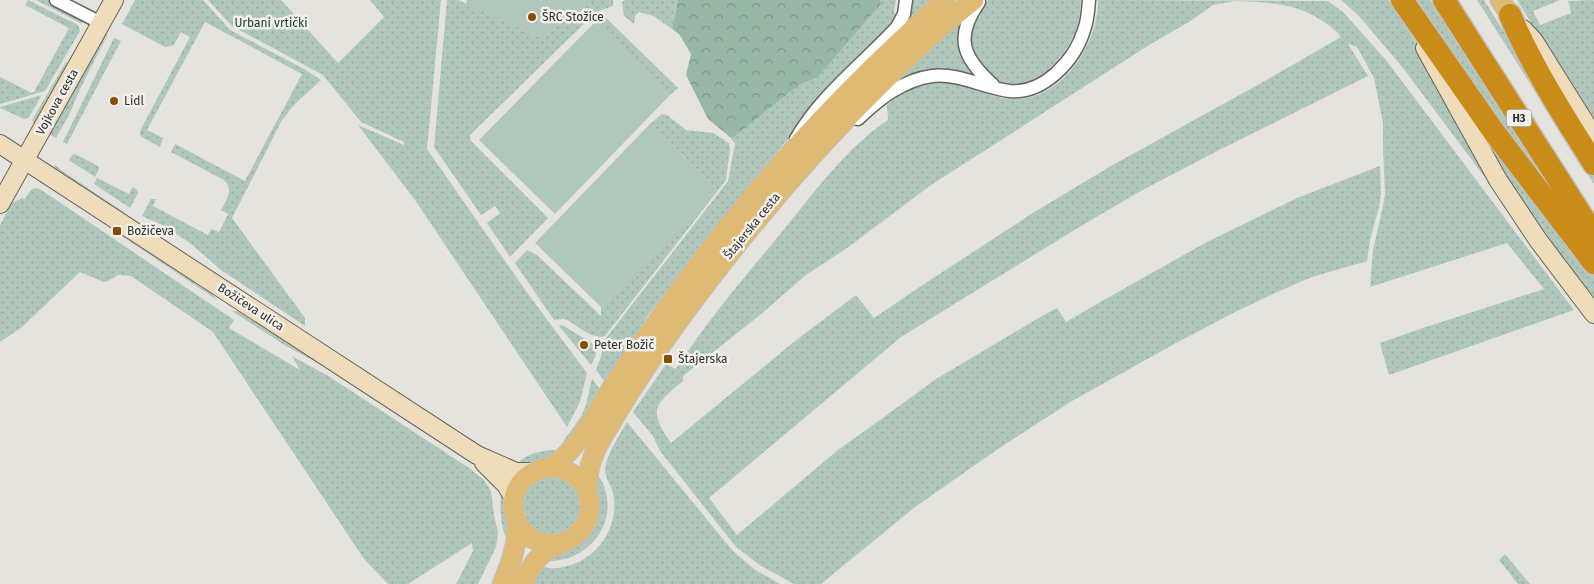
<svg xmlns="http://www.w3.org/2000/svg" width="1594" height="584" viewBox="0 0 1594 584" font-family="'Fira Sans',sans-serif">
<style>
.grass{fill:url(#grass-dots);fill-rule:evenodd}
.forest{fill:url(#forest-crowns)}
.pitch{fill:#b0c7bb}
.lines{fill:none;stroke-linecap:round;stroke-linejoin:round}
.street-casing{stroke:#65645e;stroke-width:15}
.secondary-casing{stroke:#65645e;stroke-width:20}
.primary-casing{stroke:#c1c1c0;stroke-width:21}
.highway-casing{stroke:#c1c1c0;stroke-width:25}
.street{stroke:#fff;stroke-width:12}
.secondary{stroke:#efdcba;stroke-width:18}
.primary{stroke:#dfba74;stroke-width:19}
.highway{stroke:#c98c18;stroke-width:22}
.poi-dot{fill:#864e00;stroke:#f2f0ea;stroke-width:2}
.labels{text-anchor:middle;dominant-baseline:central;stroke-width:5;stroke-linejoin:round;paint-order:stroke}
.shield{fill:#f2f0ea;stroke:#6b6a66;stroke-width:1}
.shield-label{font-size:11px;font-weight:bold;fill:#31302e}
.poi-label{font-size:12px;fill:#31302e;stroke:#f2f0ea;text-anchor:start}
.park-label{font-size:12px;fill:#0e3b29;stroke:#f2f0ea}
.street-label{font-size:12px;fill:#31302e;stroke:#f2f0ea}
</style>
<defs>
<pattern id="grass-dots" width="8" height="8" patternUnits="userSpaceOnUse" patternTransform="scale(1.25)"><rect width="8" height="8" fill="#b0c7bb"/><path d="M2 2h.1M6 6h.1" fill="none" stroke="#98aba1" stroke-width="1.8" stroke-linecap="round"/></pattern>
<pattern id="forest-crowns" width="20" height="18" patternUnits="userSpaceOnUse" patternTransform="scale(1.25)"><rect width="20" height="18" fill="#97b8a7"/><path d="M2 6a3 3 0 1 1 6 0M12 15a3 3 0 1 1 6 0" fill="none" stroke="#7c9688"/></pattern>
</defs>
<rect width="100%" height="100%" fill="#e5e3dd"/>
<path class="grass" d="M28,0l50,25 2,6 -35,60 -45,13v-27l32,16 2,-1 35,-64 -44,-23z
M36,0h11l33,19 3,2 -1,2h-2z
M135,0h68l27,30 76,40 15,10 -26,24 -13,16 -50,98 73,100v8l-84,-56 -31,-27 -28,-18 -20,-9 9,-17h5l-3,7 55,29 3,-6 8,3 9,-18 -7,-4c6,-11 13,-20 3,-30l-53,-28 4,-8 70,37 57,-107 -97,-52 -58,108 16,8 -3,9 -18,-10 -2,-2v-4l50,-94 -9,-5 -7,13 -9,2 -43,-23z
M208,0h73l57,63 46,-46 -14,-17h71l-14,149 101,145 59,79 -7,29 -13,25 -152,-227 -57,-75 46,20v-3l-43,-20 -38,-47 -91,-49z
M447,0h11l84,38 30,-23 15,-15h26v6l-17,6 -126,123 1,6 77,77 -38,39 -23,-34 13,-10 -5,-7 -14,9 -47,-68z
M625,0h53l-6,29 -18,-13 -15,-4 -4,4 -1,8 -10,-8 -2,-14z
M880,0h16l-2,13 4,3 -2,5 -76,77 -32,41 -66,79 -74,97 -41,70 -11,-15c5,-11 6,-20 10,-32l122,-157 7,-37 -5,-7h4l65,-52 19,-8 63,-73z
M910,0h26l-27,23 -3,-2z
M988,0h93c-1,13 -2,26 -8,37 -13,26 -41,55 -73,44 -10,-4 -17,-10 -22,-20 -6,-12 -9,-14 -7,-28 2,-15 5,-23 17,-33z
M1098,0l230,1 15,11 43,48 188,250 -185,65 -9,-32 40,-14 124,-40 -37,-46 -137,44 3,-37 10,-44 2,-12 -2,-47v-24l-9,-45 -17,-31 -9,-3 20,32 -149,74 -80,42 -63,37 -175,108 -192,161 28,37 101,-85 42,-30 56,-41 106,-63 15,-8 9,14 29,-17 110,-62 92,-45 83,-32 1,27 -2,14 -9,33 -3,21 -55,16 -35,15 -44,21 -57,30 -104,58 -74,48 -83,58 -94,77h-27l-33,-18 -25,-19 -76,-96 -7,-15 -20,-24 33,-48 10,5c33,-51 72,-96 110,-142 31,-38 61,-80 102,-107l-1,-15c26,-22 53,-28 85,-17 13,4 26,11 40,11 48,3 87,-55 86,-99zM1235,1c31,1 60,2 86,19 8,5 15,10 20,17l-78,45 -152,84 -75,45 -109,71 -53,36 -18,-23 -61,46 -124,102c-24,-34 -16,-38 12,-62v-5l77,-61 46,-40 41,-27 84,-63 218,-140 40,-23 24,-17z
M1341,0h47l8,9 138,234 -131,-175 -44,-52z
M1408,0h22l141,222z
M1477,0h7l110,176v8z
M1517,0h43l-27,11 7,14 31,-12 -3,-12 25,-1 1,4v120z
M602,14l76,74 -9,8 -75,-73z
M963,14l14,62 -84,10 20,-26z
M108,34l-28,55 -11,26 -13,23 -7,-4 56,-99z
M114,38l7,3 -54,103 -4,-2z
M66,62l2,2 -34,59 -2,-3z
M1452,85l142,188v32l-74,-101z
M42,95l-13,22 -5,2 -24,-11v-1z
M662,114l5,1 19,15 27,3 16,10 1,5 -4,32 -121,156c-13,4 -27,-10 -38,-16l-4,-1 -9,1 -39,-57 12,-13 10,5 64,61v-9l116,-118 -67,-65z
M75,154l23,12 1,3 -4,8 -26,-17 3,-5z
M55,165l6,5 64,43 -6,-1 -59,-40 -6,-5z
M97,178l32,16 4,-7 4,3 1,3 -8,15 -36,-24z
M34,188l6,1 194,131 -5,8 71,42 -8,-14 38,21 139,91 15,12 7,11 3,25 4,16 -2,15 -18,37h-22l17,-33 -1,-8 -64,41h-20l-24,-25 -151,-227 -82,-56 -13,-1 -10,6 -4,1 -24,-10 -58,55 -22,15v-117l12,-22 10,-5 3,1 5,-8z
M121,232l90,61 6,7 -98,-66z
M232,311h6l50,33 34,18 147,94 17,18 -18,-15 -141,-91 -41,-22z
M562,325l31,19c6,7 2,14 -2,21l-32,-39z
M592,379l11,14 -38,52 -3,-1c6,-12 17,-21 22,-34 4,-9 5,-21 8,-31z
M627,422l105,128 22,19 26,15h-251l13,-18c10,5 24,1 34,-3 27,-11 43,-41 37,-70 -2,-8 -9,-17 -8,-25 3,-16 14,-32 22,-46z
M551,450h9c-12,10 -29,15 -44,16 8,-12 21,-14 35,-16z
M596,473c6,6 10,16 11,25 5,36 -26,65 -61,63l15,-10 34,-62z
M546,476l14,1 16,11 6,19 -7,19 -17,10 -20,-3 -14,-14 -2,-19 7,-14z
M502,489l7,38 -1,13c-8,-9 -9,-39 -6,-51z
M1505,554l25,30h-12l-19,-24z"/>
<path class="forest" d="M678,0h202l1,4 -63,73 -19,8 -65,52h-4l-22,-18 -22,-44 5,-21 -12,-20 -7,-5z"/>
<path class="pitch" d="M467,0h124l-49,38 -76,-34z
M594,23l75,73 -114,118 -76,-74z
M650,124l67,65 -116,118 -66,-64z"/>
<g class="lines">
<defs>
<path id="street" d="M56,0l45,23
M979,2c-25,36 -16,56 14,83
M858,119c21,-20 45,-39 74,-43 28,-3 52,12 78,15 34,3 65,-31 74,-61 4,-10 4,-20 5,-30
M796,139c25,-44 67,-75 101,-112l7,-13 2,-14"/>
<path id="secondary" d="M1523,29l11,12 60,96
M1425,48l73,132 40,60 56,74
M0,144l477,311 39,17h17
M0,204l114,-204
M484,463l22,22 8,13"/>
<path id="primary" d="M1500,0l10,15
M552,467c27,-19 43,-53 61,-81 22,-33 45,-67 69,-99 76,-105 166,-201 263,-287
M587,492c1,-9 1,-18 3,-26 4,-15 12,-29 20,-41 15,-27 32,-52 49,-77 68,-96 143,-187 227,-269 28,-28 57,-55 88,-79
M502,584c9,-20 16,-40 15,-62
M522,584c6,-11 12,-24 22,-31 10,-8 24,-10 33,-19 21,-18 15,-52 -10,-63 -10,-5 -23,-5 -33,1 -40,21 -17,80 27,71"/>
<path id="highway" d="M1402,0l92,132 100,131
M1444,0l150,235
M1510,15c23,53 53,100 84,149"/>
</defs>
<use href="#street" class="street-casing"/>
<use href="#secondary" class="secondary-casing"/>
<use href="#primary" class="primary-casing"/>
<use href="#highway" class="highway-casing"/>
<use href="#street" class="street"/>
<use href="#secondary" class="secondary"/>
<use href="#primary" class="primary"/>
<use href="#highway" class="highway"/>
</g>
<g class="poi-dot">
<circle cx="532" cy="17" r="5"/>
<circle cx="114" cy="101" r="5"/>
<rect x="112" y="226" width="10" height="10" rx="2.5"/>
<circle cx="584" cy="345" r="5"/>
<rect x="663" y="354" width="10" height="10" rx="2.5"/>
</g>
<g class="labels">
<rect class="shield" x="1506.5" y="109.5" width="25" height="17" rx="4"/>
<g class="shield-label">
<text x="1519" y="118">H3</text>
</g>
<g class="poi-label">
<text x="542" y="17">ŠRC Stožice</text>
<text x="124" y="101">Lidl</text>
<text x="127" y="231">Božičeva</text>
<text x="594" y="345">Peter Božič</text>
<text x="678" y="359">Štajerska</text>
</g>
<g class="park-label">
<text x="271" y="23">Urbani vrtički</text>
</g>
<g class="street-label">
<text transform="translate(57 102) rotate(-61)">Vojkova cesta</text>
<text transform="translate(752 226) rotate(-51)">Štajerska cesta</text>
<text transform="translate(251 307) rotate(33)">Božičeva ulica</text>
</g>
</g>
</svg>
